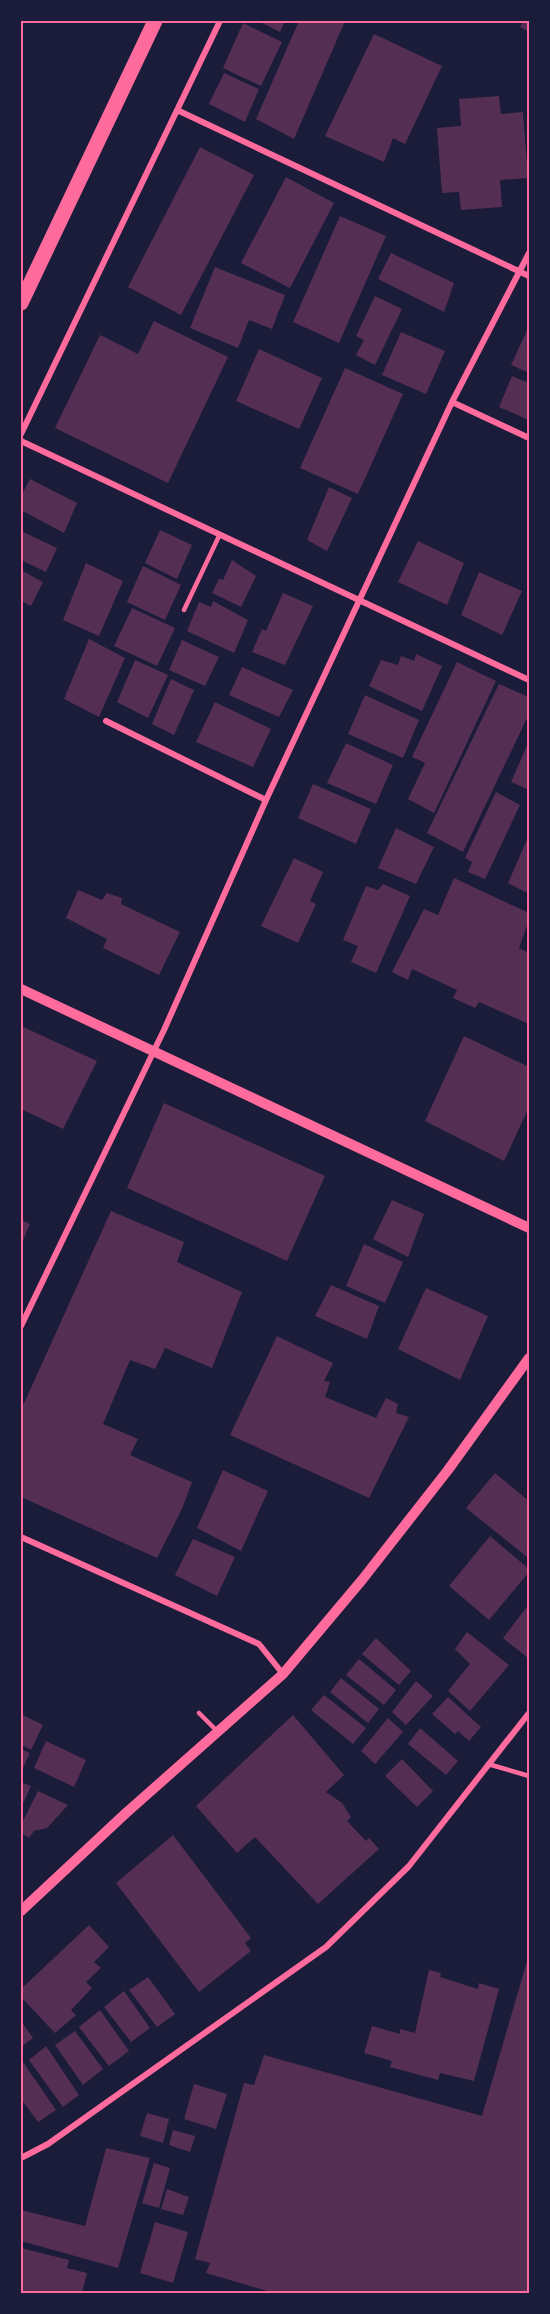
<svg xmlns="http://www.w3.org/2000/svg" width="550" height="2314" viewBox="0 0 550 2314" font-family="Poppins,sans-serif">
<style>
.building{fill:#542f53}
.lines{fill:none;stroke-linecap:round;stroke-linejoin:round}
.service{stroke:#ff6b9d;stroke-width:4.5}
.minor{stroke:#ff6b9d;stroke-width:6}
.tertiary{stroke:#ff6b9d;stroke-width:10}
.primary{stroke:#ff6b9d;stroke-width:15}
.neatline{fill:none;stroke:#ff6b9d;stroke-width:2}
</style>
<rect width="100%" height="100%" fill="#1b1b3a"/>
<path class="building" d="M258,21h27l-5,11z
M299,21h46l-51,118 -38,-20z
M523,21h6v11l-9,-5z
M243,23l39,19 -21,44 -38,-18z
M374,34l68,32 -37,78 -12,-6 -9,24 -59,-26z
M224,73l35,16 -14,33 -36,-18z
M499,96l2,18 22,-2 5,66 -28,2 2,27 -41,3 -2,-18 -17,1 -5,-65 24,-2 -2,-27z
M200,147l54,28 -73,140 -53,-28z
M286,177l48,26 -44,85 -49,-25z
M340,216l46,20 -47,107 -46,-21z
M391,253l63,30 -10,29 -66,-33z
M215,267l70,28 -13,34 -23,-9 -11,28 -48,-20z
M375,296l27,13 -27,56 -19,-10 8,-15 -8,-4z
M154,321l74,36 -60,126 -113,-55 45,-93 38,19z
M529,326v47l-18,-8z
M401,332l44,19 -19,43 -44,-19z
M259,349l63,29 -23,51 -63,-28z
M345,368l58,26 -45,100 -58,-26z
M512,376l17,7v37l-30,-13z
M30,479l47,24 -13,30 -43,-23v-14z
M329,487l23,11 -25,53 -20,-11z
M160,530l32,15 -15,34 -32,-16z
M21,531l36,17 -11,24 -25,-12z
M418,541l46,22 -17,42 -49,-23z
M232,560l24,16 -15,31 -29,-14 7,-14 4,1z
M86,563l37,18 -24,55 -36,-16z
M143,566l38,19 -16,35 -38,-18z
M21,570l22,12 -12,24 -10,-5z
M479,572l43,19 -20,44 -41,-20z
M283,593l30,13 -28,59 -33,-13 10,-23 4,2z
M213,601l35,19 -14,33 -47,-22 12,-29 12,5z
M132,608l43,20 -18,38 -43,-20z
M89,639l36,19 -26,59 -35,-18z
M182,640l37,17 -14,29 -36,-16z
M416,654l26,12 -20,45 -53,-25 12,-26 17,5 3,-9 13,5z
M135,660l33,15 -20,43 -31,-16z
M457,662l39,19 -62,132 -26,-14 17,-36 -13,-6z
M242,667l51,23 -14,27 -50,-22z
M171,679l23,11 -20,45 -22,-11z
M499,684l30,13v17l-66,138 -36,-19z
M365,695l54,25 -16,38 -55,-24z
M215,702l56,27 -18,38 -57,-25z
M529,741v49l-18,-8z
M346,743l47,22 -17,39 -49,-21z
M313,784l58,25 -15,35 -58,-26z
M496,792l24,13 -35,74 -17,-7 4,-10 -7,-4z
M396,828l38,19 -18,37 -38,-16z
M529,835v59l-21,-11z
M294,858l29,14 -13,29 6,3 -18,39 -37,-17z
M454,878l75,35v7l-10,28 10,5v71l-50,-22 -4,6 -22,-10 4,-8 -45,-21 -4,11 -16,-8 32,-63 14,6z
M383,884l27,12 -34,77 -25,-11 7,-16 -15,-6 23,-54 12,4z
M78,890l24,10 5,-7 15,5 -1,6 59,28 -21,43 -56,-27 4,-9 -41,-21z
M21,1026l76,35 -34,68 -42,-20z
M464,1036l65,31v40l-25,54 -79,-40z
M164,1103l161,73 -38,85 -160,-73z
M392,1200l32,14 -16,43 -35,-18z
M111,1211l73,31 -7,20 65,30 -30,76 -47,-20 -10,21 -25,-9 -27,64 35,15 -8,16 62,27 -10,27 -25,49 -136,-61v-87z
M21,1220l9,4 -9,21z
M364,1244l39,18 -18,41 -39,-17z
M331,1285l48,21 -12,33 -52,-23z
M426,1288l62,28 -28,64 -62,-31z
M277,1336l56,27 -9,18 6,1 -5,15 51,21 10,-20 12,6 -2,9 13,4 -40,81 -139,-63z
M223,1470l45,21 -27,60 -44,-23z
M495,1473l34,28v54l-2,2 -61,-49z
M490,1536l39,33v3l-40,48 -40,-34z
M193,1539l42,18 -18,39 -42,-21z
M529,1604v55l-26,-21z
M467,1632l42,33 -39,46 -22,-20 22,-27 -15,-15z
M376,1638l35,33 -12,14 -37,-31z
M359,1659l37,31 -12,15 -38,-30z
M341,1678l38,31 -11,14 -38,-31z
M416,1681l17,15 -27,29 -14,-13z
M324,1695l42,33 -13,16 -42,-34z
M448,1697l33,30 -12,14 -11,-10 -3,3 -23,-20z
M21,1714l22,11 -12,25 -10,-6z
M293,1715l51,60 -18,17 16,11 9,14 -4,4 19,20 3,-3 10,11 -61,55 -63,-67 -18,16 -41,-47z
M388,1718l15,14 -28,32 -14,-13z
M420,1728l38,33 -12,14 -38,-31z
M46,1741l40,19 -12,27 -40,-19z
M21,1749l9,4 -9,19z
M402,1759l31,32 -16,16 -32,-31z
M21,1782l10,4 -10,22z
M38,1791l30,14 -21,23 -13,3 -5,7 -8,-5v-8z
M173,1835l78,103 -6,5 6,8 -52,41 -83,-109z
M89,1925l20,22 -15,15 7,6 -15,14 6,6 -21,22 5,5 -21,18 -34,-36v-8z
M529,1954v339h-255l-68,-20 4,-10 -15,-4 49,-176 10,2 10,-30 218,61z
M429,1970l12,3 -1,4 38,12 1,-6 20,6 -25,92 -34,-8 -2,7 -48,-13 2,-6 -28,-8 8,-27 28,8v-5l15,4z
M148,1977l27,37 -18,13 -28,-37z
M124,1991l26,37 -19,14 -27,-35z
M100,2010l29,41 -20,15 -30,-39z
M21,2021l12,17 -12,9z
M75,2031l28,38 -20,16 -28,-40z
M46,2046l33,49 -16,12 -34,-47z
M23,2062l33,48 -18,12 -17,-23v-35z
M194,2084l33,10 -11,35 -32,-10z
M147,2113l22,6 -6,24 -23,-7z
M173,2130l22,6 -5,16 -21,-7z
M106,2148l44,10 -32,110 -97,-27v-31l64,16z
M154,2163l16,5 -11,40 -17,-5z
M167,2189l22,8 -6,18 -22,-6z
M155,2222l33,10 -15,51 -33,-10z
M21,2248l48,12 -2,8 20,5 -5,20h-61z"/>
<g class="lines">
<path class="service" d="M184,610l36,-76
M199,1713l19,19
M488,1764l41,12"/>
<path class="minor" d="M177,110l352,166
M452,402l77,36
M21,434l199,-413
M21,441l508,239
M106,721l160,79
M21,1326l143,-296 102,-230 186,-398 77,-149
M21,1537l238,107 24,30
M21,2158l27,-14 278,-197 83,-81 120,-153"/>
<path class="tertiary" d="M21,989l508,239
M21,1911l105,-98 157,-139 79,-94 86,-110 81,-112"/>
<path class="primary" d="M21,303l134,-282"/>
</g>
<rect width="550" height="2314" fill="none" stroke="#1b1b3a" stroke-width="45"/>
<rect x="22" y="22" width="506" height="2270" class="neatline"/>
</svg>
